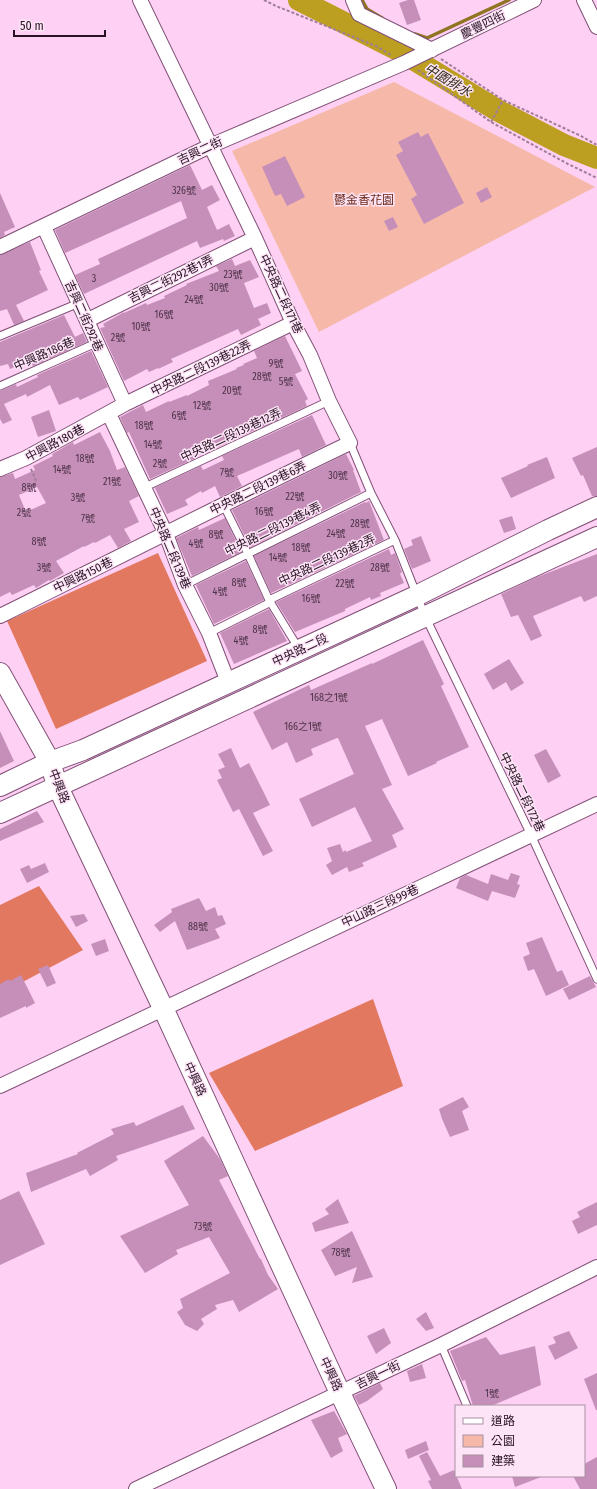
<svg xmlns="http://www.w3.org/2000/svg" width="597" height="1489" viewBox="0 0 597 1489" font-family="'Fira Sans Condensed','Noto Sans TC',sans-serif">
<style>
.green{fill:#f6b9a9}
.forest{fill:#e2785f}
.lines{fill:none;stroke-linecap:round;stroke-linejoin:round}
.stream{stroke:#8f7522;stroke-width:3.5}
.river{stroke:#bc9f21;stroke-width:22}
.building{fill:#c58fb9;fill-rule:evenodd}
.lane-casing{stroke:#825077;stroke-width:9}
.street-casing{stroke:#825077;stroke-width:16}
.secondary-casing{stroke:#825077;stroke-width:22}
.path{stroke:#a07d98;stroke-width:2;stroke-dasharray:3 2;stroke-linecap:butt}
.lane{stroke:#fff;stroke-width:7}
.street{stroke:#fff;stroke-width:14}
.secondary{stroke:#fff;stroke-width:20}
.labels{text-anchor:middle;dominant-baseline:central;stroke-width:3;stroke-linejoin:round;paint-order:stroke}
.number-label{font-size:10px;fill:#4e3248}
.street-label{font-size:12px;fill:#271323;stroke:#fde5f7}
.park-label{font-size:12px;fill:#682515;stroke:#fde5f7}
.water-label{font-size:13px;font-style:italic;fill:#2f2a16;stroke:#fde5f7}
</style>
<rect width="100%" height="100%" fill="#fed0f3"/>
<path class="green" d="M394,82l201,105 -276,145 -87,-181z"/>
<path class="forest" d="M158,553l49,108 -151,68 -49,-108z
M39,886l44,64 -83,44v-89z
M373,999l30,87 -148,65 -46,-78z"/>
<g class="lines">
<path class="stream" d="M362,0l5,9 15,9
M415,34l12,4 82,-38"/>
<path class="river" d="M299,0l101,51 97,59 67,35 33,13"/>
</g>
<path class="building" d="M408,0h6l7,20 -14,5 -8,-22z
M418,132l3,5 7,-4 36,70 -40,21 -13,-25 6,-4 -21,-40 7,-4 -5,-9z
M285,156l20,41 -18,9 -6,-12 -6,2 -13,-29z
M190,165l12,25 10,-5 8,15 -13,7 10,23 12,-6 6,12 -11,5 -1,-2 -23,9 -3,-7 -113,53 -9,-19 25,-11 -2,-5 89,-41 -6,-17 -116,52 -10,-23z
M487,187l5,10 -11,6 -5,-10z
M0,193l15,34 -11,5 1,3 -5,3z
M393,217l5,10 -9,4 -5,-10z
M30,242l11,28 -2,1 9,19 -32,15 8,16 -10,4 -7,-16 -7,2v-56z
M232,259l3,7 15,-6 9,17 -15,6 10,25 13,-5 4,10 -13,6 3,6 -20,10 -3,-6 -67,30 2,3 -15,7v-1l-9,4 -2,-3 -23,12 -24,-53 5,-1 -2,-3 21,-12v1l22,-10 1,2 18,-7 -1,-2 23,-11 -1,-1 33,-13 -3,-5z
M64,315l11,22 8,-4 4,9 -54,24 -3,-6 -20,9 -2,-5 -8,2v-24z
M285,336l17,35 -7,3 13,25 -3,2 2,5 -89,41 -2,-4 -23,9 3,6 -46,21 -21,-47 -2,1 -7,-16 23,-12 3,7 23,-11v1l18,-7v1l22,-11 -1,-4 29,-12 -1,-1 8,-3 -1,-1 14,-6 -3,-7z
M91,351l17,36 -28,13 -2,-3 -19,8 -9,-20 -23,12 -1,-3 -22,10 8,16 -9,4 -3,-5v-28l16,-7 1,3 21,-10 -1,-2z
M49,410l7,21 -18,6 -7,-20z
M312,415l14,30 -24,12 -3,-8 -62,27 5,10 -22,11 -5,-11 -13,7 -1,-2 -16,9 3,5 -21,9 -12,-26h-1l47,-22 2,4 21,-10 -2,-4z
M100,432l10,19 7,19 8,-3 14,29 -10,5 10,21 -15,7 7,12 -13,7 -8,-13 -15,8 -1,-1 -10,5v-1l-28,15 8,12 -14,8 -1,-1 -13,8 -2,-3 -22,10 -2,-3 -10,5v-120l13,-4 2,6 20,-9 -2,-4 20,-10 -1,-2 21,-12 1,3zM37,487l9,16 -20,9 -7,-17z
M597,447v49h-5l-9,-21 -2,1 -9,-18z
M346,454l8,16h-1l8,22 -111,55 -18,-37z
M547,457l8,21 -44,20 -10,-20 27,-12 -1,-1z
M369,501l15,39 -113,53 -17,-37 111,-54 1,1z
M512,516l4,13 -12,4 -5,-13z
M225,518l16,34 -49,24 -16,-38 22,-11 1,3z
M421,536l10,25 -19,8 -8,-20 9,-4 -2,-5z
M389,549l2,6 4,-2 7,19 -2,2 4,9 -24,10 1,3 -10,4 -1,-3 -25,12v2l-50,21 -19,-30z
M597,554v42l-13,6 -3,-6 -48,20 9,20 -11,5 -13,-26 -7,2 -10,-23 36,-17z
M246,561l18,39 -50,24 -18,-39z
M269,609l18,32 -53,23 -14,-31z
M423,640l21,44 -3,2 28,61 -33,15 1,1 -29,13 -26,-57 -17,7 27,59 -10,4 22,40 -12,6 5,12 -35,16 2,3 -15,6 -2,-5 -15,8 -6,-10 6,-4 -5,-13 13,-4 3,8 3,-2v2l26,-11 -17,-34 -43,20 -13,-28 55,-25 -16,-36h-1l-26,11 2,6 -17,8 -9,-21 -15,8 -19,-38 56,-27 2,5 61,-27v1z
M509,659l15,24 -13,8 -5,-9 -13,8 -9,-16z
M0,731l14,30 -14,7z
M231,748l9,20 9,-5 21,42 -17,8 20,38 -10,5 -24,-47 -6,3 -16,-32 5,-2 -4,-8 7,-3 -7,-13z
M546,749l15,27 -13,7 -14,-28z
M37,811l7,11 -44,19v-12z
M45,863l4,9 -22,11 -7,-14 9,-4 2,4z
M511,873l9,3 -3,8 3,1 -5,13 -23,-7 -4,10 -32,-13 4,-10 6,-3 22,9 3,-10 17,6z
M199,898l7,13 9,-4 3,9 4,-1 4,9 -11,5 5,9 -33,12 -12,-29 -15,11 -6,-7 18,-13 -1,-3z
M84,914l4,7 -12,6 -6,-11z
M542,937l15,35 5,-2 7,15 -23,11 -12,-27 -6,2 -5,-14 7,-3 -4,-11z
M105,939l4,12 -13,5 -5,-12z
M48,965l8,18 -9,4 -9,-18z
M21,975l14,28 -9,5v-2l-26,12v-34l9,-5 1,2z
M590,976l6,11 -27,13 -6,-11z
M463,1097l6,10 -7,4 7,19 -19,7 -8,-18 -3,-10z
M183,1105l12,24 -79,27 2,4 -28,16 -4,-7 -55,23 -5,-19 52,-19 -1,-1 37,-19 -3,-5 23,-7 2,4z
M203,1136l17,23 8,17 -9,4 41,79h1l7,16 10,14 -39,23 -6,-12 -18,5 2,4 -16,10 3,5 -7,7 -12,-6 -8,-13 6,-4 -3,-9 50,-26 -21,-36 -33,13 2,4 -33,19 -25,-37 69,-31 -25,-44z
M19,1191l26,53 -45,21v-65z
M338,1199l11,24 -34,9 -3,-9 17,-9 -4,-5z
M597,1202v23l-19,9 -6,-13 8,-4 -3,-5z
M352,1231l21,46 -21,6 5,-16 -22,9 -14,-26z
M426,1312l8,16 -8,3 -10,-12z
M384,1328l7,15 -15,11 -9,-18z
M569,1331l9,17 -23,12 -7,-14 8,-3 -3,-6z
M486,1337l14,18 35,-9 6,39 -50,21h-18l-8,-26 -3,1 -12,-30z
M422,1364l4,14 -16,4 -3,-11z
M597,1373v37h-1l-12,-31z
M380,1383l3,6 -16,12 -8,4 -5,-9z
M334,1411l13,23 -9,4 5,13 -12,7 -20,-38z
M426,1441l3,9 -21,9 -3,-9z
M427,1452l13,24 14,-6 8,19h-30l-4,-8 3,-1 -12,-24z
M597,1457v32h-17l-7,-13h11v-12z
M512,1476h29v1l-26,10z"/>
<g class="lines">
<defs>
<path id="lane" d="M0,336l79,-33
M0,386l96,-43
M350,443l21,50 24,47 30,76 106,219 66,144
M143,488l186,-87
M223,504l25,50 21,46 30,49
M185,585l186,-92
M269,600l126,-60
M209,633l62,-31
M441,1345l26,61"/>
<path id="street" d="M353,0l6,14 73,36
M584,0l13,27
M44,227l81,177
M0,247l210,-101 194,-83 130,-63
M88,320l167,-82
M109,414l57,120 19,51 24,48 19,49
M0,469l26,-11 99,-54 168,-81
M0,616c117,-58 233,-117 350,-173l-21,-42 -19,-46 -17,-32 -38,-85 -115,-238
M0,1086l597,-282
M136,1489l305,-144 156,-78"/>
<path id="secondary" d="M0,673l50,89 7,23 106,223 177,385 46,96
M0,786l50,-24 33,-12 333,-154 132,-66 49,-23
M0,813l597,-276"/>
</defs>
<use href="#lane" class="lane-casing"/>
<use href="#street" class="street-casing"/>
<use href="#secondary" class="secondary-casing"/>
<path class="path" d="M264,0l12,6 100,40 15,9
M441,59l62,41 76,35 18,10
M418,70l73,52 77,42 29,14
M491,122l12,-22
M31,469l5,12"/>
<use href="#lane" class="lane"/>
<use href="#street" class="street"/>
<use href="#secondary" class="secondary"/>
</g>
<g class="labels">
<g class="number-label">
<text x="184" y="191">326號</text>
<text x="233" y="275">23號</text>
<text x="94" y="279">3</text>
<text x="219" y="288">30號</text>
<text x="194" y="300">24號</text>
<text x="164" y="315">16號</text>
<text x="141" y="327">10號</text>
<text x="118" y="338">2號</text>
<text x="276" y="364">9號</text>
<text x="262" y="377">28號</text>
<text x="286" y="382">5號</text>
<text x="232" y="391">20號</text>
<text x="202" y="406">12號</text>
<text x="179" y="416">6號</text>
<text x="144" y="426">18號</text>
<text x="153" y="445">14號</text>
<text x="85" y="459">18號</text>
<text x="160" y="464">2號</text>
<text x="62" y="470">14號</text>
<text x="227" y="473">7號</text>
<text x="338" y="476">30號</text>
<text x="112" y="482">21號</text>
<text x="29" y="488">8號</text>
<text x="295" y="497">22號</text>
<text x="78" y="498">3號</text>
<text x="264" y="512">16號</text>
<text x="24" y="513">2號</text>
<text x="88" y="519">7號</text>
<text x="360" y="524">28號</text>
<text x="336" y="534">24號</text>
<text x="216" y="535">8號</text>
<text x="39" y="542">8號</text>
<text x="196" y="544">4號</text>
<text x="301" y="548">18號</text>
<text x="278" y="558">14號</text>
<text x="44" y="568">3號</text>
<text x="380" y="568">28號</text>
<text x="239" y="583">8號</text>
<text x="345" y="584">22號</text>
<text x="220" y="592">4號</text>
<text x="311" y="599">16號</text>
<text x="260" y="630">8號</text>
<text x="241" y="641">4號</text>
<text x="329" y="698">168之1號</text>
<text x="303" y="727">166之1號</text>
<text x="198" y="927">88號</text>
<text x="203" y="1227">73號</text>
<text x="341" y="1253">78號</text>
<text x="492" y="1394">1號</text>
</g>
<g class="street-label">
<text transform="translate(483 25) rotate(-26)">慶豐四街</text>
<text transform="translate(200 151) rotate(-25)">吉興二街</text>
<text transform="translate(171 279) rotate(-26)">吉興二街292巷1弄</text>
<text transform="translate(281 294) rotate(65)">中央路二段171巷</text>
<text transform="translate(84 316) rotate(66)">吉興二街292巷</text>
<text transform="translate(44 354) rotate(-24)">中興路186巷</text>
<text transform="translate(201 368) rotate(-26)">中央路二段139巷22弄</text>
<text transform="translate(231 435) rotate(-25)">中央路二段139巷12弄</text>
<text transform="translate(55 443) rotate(-28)">中興路180巷</text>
<text transform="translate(258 488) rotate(-26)">中央路二段139巷6弄</text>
<text transform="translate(273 529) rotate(-26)">中央路二段139巷4弄</text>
<text transform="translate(170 548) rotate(67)">中央路二段139巷</text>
<text transform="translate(327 560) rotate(-25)">中央路二段139巷2弄</text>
<text transform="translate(83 575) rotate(-26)">中興路150巷</text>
<text transform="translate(300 650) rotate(-25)">中央路二段</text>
<text transform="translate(59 786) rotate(69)">中興路</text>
<text transform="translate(522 792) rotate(64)">中央路二段172巷</text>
<text transform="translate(380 906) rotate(-25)">中山路三段99巷</text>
<text transform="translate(195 1079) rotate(65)">中興路</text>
<text transform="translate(331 1374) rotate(65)">中興路</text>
<text transform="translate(378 1375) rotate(-26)">吉興一街</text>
</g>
<g class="park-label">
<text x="364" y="200">鬱金香花園</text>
</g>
<g class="water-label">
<text transform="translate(448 80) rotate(31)">中園排水</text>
</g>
</g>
<rect x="455" y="1405" width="130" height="72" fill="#fde5f7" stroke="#a791a2"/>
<rect x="463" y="1418" width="20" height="6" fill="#ffffff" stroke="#a791a2"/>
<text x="491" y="1425" font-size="12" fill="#271323">道路</text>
<rect x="463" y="1435" width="20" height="12" fill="#f6b9a9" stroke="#a791a2"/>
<text x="491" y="1445" font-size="12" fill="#271323">公園</text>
<rect x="463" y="1455" width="20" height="12" fill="#c58fb9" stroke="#a791a2"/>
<text x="491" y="1465" font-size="12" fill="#271323">建築</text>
<path d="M14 30v6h91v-6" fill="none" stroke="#271323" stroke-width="2"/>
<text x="20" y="30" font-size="12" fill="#271323" stroke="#fde5f7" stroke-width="3" paint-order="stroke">50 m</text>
</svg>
